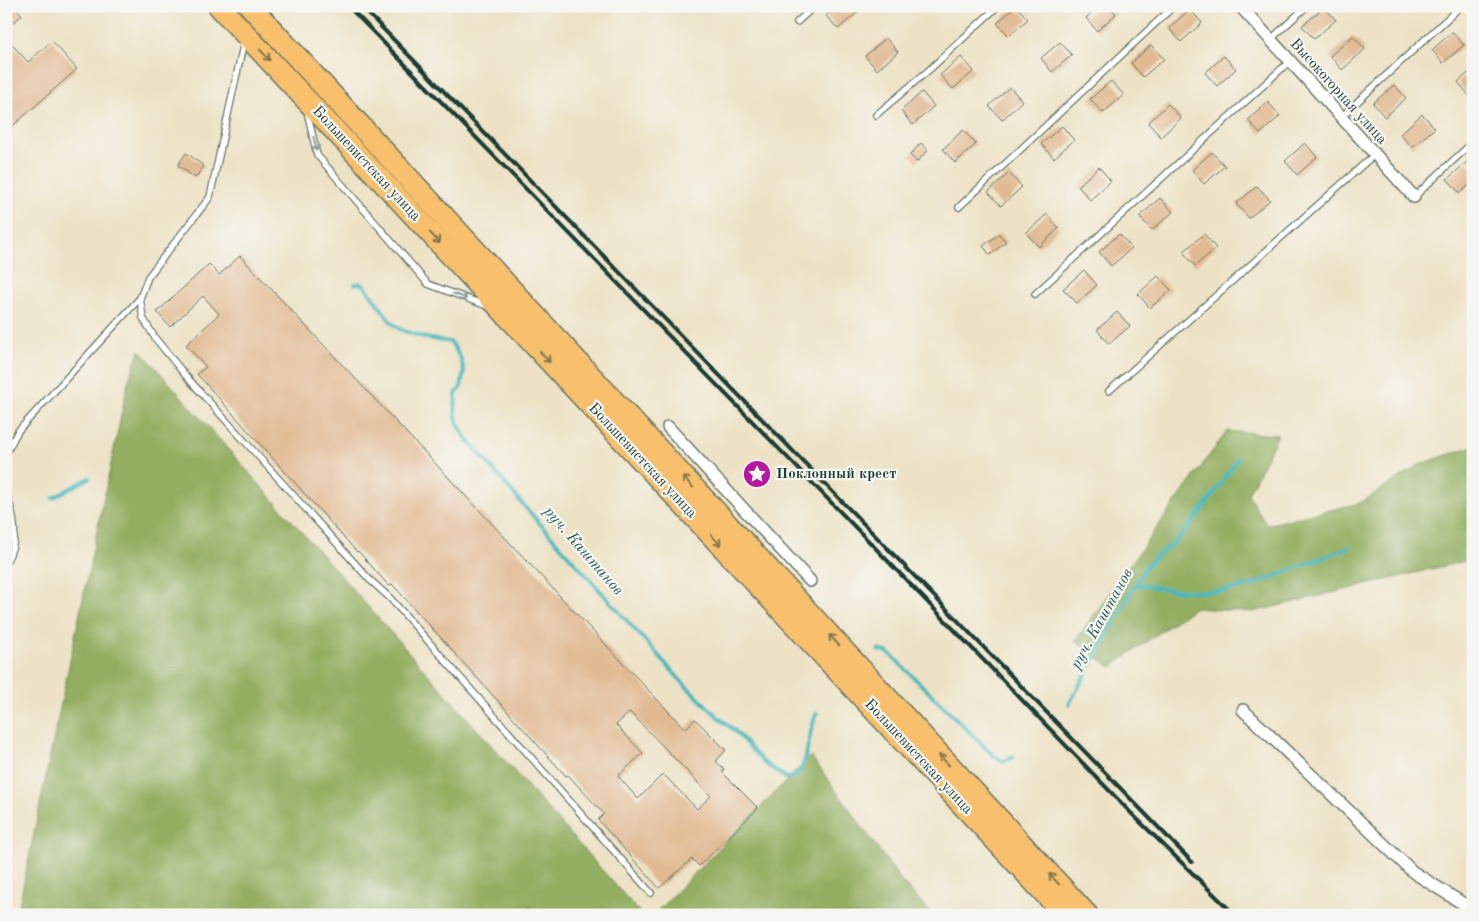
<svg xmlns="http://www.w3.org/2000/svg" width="1479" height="921" viewBox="0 0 1479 921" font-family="'Old Standard TT',serif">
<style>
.forest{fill:#93ae60;stroke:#59764a}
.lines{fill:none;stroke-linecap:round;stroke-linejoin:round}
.stream{stroke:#48b8be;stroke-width:4}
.building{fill:#e1ba93;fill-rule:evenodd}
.lane-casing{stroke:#677767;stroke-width:8}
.street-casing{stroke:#677767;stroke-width:14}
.highway-casing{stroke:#677767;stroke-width:24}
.path{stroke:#677767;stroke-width:2.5;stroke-dasharray:4 4;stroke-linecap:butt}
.lane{stroke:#fff;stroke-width:5.5}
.street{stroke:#fff;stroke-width:11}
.highway{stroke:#f8bf6c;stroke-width:21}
.rail{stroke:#1f3d34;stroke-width:4}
.oneway{stroke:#81784d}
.oneway2{stroke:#8f9e9a}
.labels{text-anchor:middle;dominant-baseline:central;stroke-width:4.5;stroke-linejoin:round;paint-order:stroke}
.street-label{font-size:15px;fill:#1f3d34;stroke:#f6f6f2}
.poi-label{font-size:15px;font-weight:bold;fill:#1f3d34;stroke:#f6f6f2;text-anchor:start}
.water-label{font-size:16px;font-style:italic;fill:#295c56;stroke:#f6f6f2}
</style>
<rect width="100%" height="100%" fill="#f6f6f2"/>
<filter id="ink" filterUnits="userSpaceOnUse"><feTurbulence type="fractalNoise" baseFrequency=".02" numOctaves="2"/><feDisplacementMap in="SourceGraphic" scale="10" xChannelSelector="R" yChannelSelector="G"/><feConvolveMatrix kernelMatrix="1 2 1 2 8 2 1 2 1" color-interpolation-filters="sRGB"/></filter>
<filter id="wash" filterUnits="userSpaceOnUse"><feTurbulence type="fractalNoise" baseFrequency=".0096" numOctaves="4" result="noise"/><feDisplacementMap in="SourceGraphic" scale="20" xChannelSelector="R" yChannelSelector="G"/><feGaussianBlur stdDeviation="1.12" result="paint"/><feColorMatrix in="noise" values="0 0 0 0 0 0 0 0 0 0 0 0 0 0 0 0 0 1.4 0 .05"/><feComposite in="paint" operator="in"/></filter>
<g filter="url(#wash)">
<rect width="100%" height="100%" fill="#ede2c5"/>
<path class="forest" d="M140,350l502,565h-625l111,-533z
M1227,431l51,4 -30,59 18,31 94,-22 61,-39 52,-18v113l-220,53 -59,-4 -83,59 -36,-26z
M811,756l91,126 31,33h-280z"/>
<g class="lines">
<path class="stream" d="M355,284l5,-1 5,3 26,36 6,5 7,4 22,7 24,4 3,3 8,14 3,13 -3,15 -5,7 -1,18 2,10 9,16 59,69 158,176 35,34 17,14 28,31 23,16 12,-3c12,-19 9,-42 19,-62
M53,498l36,-20
M1136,584c32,6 67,11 99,5 21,-4 39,-12 58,-20 19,-7 38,-14 57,-22
M878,650l9,2 5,4 103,101 9,4 9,-4
M1069,704l75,-135c10,-13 24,-20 35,-31 22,-24 41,-53 59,-80"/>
</g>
<g id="blocks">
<path class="building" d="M6,6h8l8,9 -16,14z
M836,6h29l-27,23 -12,-13z
M1016,6l12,13 -19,17 -12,-13z
M1099,6h10l7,8 -19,17 -11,-13z
M1324,7l12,13 -22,19 -12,-13z
M1190,9l12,14 -21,19 -12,-14z
M1452,32l12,13 -21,18 -11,-13z
M1353,36l12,13 -23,21 -12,-14z
M6,38l22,24 24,-21 25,28 -71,63z
M886,38l12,14 -21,18 -12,-14z
M1060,42l12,13 -20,17 -11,-14z
M1151,45l13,14 -21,18 -12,-14z
M1224,56l12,13 -19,17 -12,-13z
M961,57l13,14 -21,18 -13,-14z
M1473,69v31l-15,-18z
M1111,81l13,14 -21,18 -13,-14z
M1394,85l12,13 -21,19 -12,-14z
M1010,87l12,14 -20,19 -13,-14z
M922,92l12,14 -21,19 -12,-14z
M1268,102l12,14 -20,18 -12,-14z
M1168,104l13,14 -20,19 -13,-14z
M1422,114l13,14 -23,19 -12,-13z
M1062,126l12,14 -20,18 -13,-14z
M963,130l13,14 -21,19 -12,-14z
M921,143l7,7 -11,12 -7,-7z
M1305,143l12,14 -20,18 -12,-14z
M1212,152l13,14 -21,18 -12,-14z
M186,153l18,13 -9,12 -17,-13z
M1467,162l6,7v13l-13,11 -13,-14z
M1099,167l12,14 -21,19 -12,-14z
M1009,173l13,14 -21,19 -13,-14z
M1257,186l13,14 -21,18 -13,-14z
M1160,198l13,14 -21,18 -13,-13z
M1047,214l12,14 -20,19 -13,-14z
M999,234l7,8 -16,13 -7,-9z
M1119,234l13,14 -21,18 -12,-14z
M1204,234l12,14 -21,18 -12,-14z
M240,256l445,473 10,-10 31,31 -10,11 8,9 -2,2 36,36 -59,58 -7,-7 -33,29 -61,-68 6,-6 -36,-39 -2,1 -174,-192 -3,2 -31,-35 -1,1 -160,-178 9,-7 -20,-22 33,-31 -16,-18 -33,31 -13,-15 52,-48 10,11zM630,712l81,84 -14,13 -34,-35 -25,25 -20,-23 25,-23 -27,-28z
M1084,270l13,15 -20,18 -14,-14z
M1158,276l13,14 -21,18 -12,-14z
M1117,312l13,14 -21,18 -12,-14z"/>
</g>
</g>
<g filter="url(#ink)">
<use href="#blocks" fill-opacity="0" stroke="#677767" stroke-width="1"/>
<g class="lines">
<defs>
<path id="lane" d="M797,22l18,-16
M1270,40l37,-34
M244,41l-34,156 -62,80 -8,21 3,20 12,20 30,37 184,204 21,19 261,295
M307,111l10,44 111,129 59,22
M876,115l53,-45 69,-64
M1341,117l120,-111
M1414,197l59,-55
M959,207l215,-201
M1035,294l255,-233
M1109,391l266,-237
M6,453l12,-22 122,-133
M6,490c7,26 15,47 0,72"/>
<path id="street" d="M1240,6l174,191
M668,427l142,154
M1243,710l170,162 60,38"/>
<path id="highway" d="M219,6l846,909
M250,6l837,909"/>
</defs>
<use href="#lane" class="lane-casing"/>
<use href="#street" class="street-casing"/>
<use href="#highway" class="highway-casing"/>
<path class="path" d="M527,909l4,6"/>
<use href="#lane" class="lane"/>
<use href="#street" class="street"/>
<use href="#highway" class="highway"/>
<path class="rail" d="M348,6l508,522 274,284 105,103
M361,6l831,856"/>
</g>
<defs><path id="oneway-shaft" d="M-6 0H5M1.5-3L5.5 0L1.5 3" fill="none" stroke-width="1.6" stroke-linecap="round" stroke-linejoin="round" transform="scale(1.25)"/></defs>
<g class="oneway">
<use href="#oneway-shaft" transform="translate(265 55) rotate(47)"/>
<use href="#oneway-shaft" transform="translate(435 238) rotate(47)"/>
<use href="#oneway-shaft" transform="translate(545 357) rotate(47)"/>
<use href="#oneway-shaft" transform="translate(688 482) rotate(-133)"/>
<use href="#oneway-shaft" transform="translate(716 540) rotate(47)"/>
<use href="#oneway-shaft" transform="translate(834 640) rotate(-133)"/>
<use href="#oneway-shaft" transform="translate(944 760) rotate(-133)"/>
<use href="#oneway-shaft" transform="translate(1054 879) rotate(-133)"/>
</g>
<g class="oneway2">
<use href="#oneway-shaft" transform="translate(315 144) rotate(77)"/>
<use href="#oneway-shaft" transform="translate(460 296) rotate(20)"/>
</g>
</g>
<defs>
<symbol id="sight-disc" viewBox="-11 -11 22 22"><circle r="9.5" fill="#b5179e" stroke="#f6f6f2"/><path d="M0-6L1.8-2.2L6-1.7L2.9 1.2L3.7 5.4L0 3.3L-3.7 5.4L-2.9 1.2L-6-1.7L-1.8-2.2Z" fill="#fff"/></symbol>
</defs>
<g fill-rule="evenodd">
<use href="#sight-disc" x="741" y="458" width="32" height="32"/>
</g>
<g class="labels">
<g class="street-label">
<text transform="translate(1338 92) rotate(48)">Высокогорная улица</text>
<text transform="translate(366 164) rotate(47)">Большевистская улица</text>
<text transform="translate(642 461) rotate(47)">Большевистская улица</text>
<text transform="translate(918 757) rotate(47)">Большевистская улица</text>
</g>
<g class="poi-label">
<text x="776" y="474">Поклонный крест</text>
</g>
<g class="water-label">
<text transform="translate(583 551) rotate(49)">руч. Каштанов</text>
<text transform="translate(1102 619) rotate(-61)">руч. Каштанов</text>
</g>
</g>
<rect width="1479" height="921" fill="none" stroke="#f6f6f2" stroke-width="25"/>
</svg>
